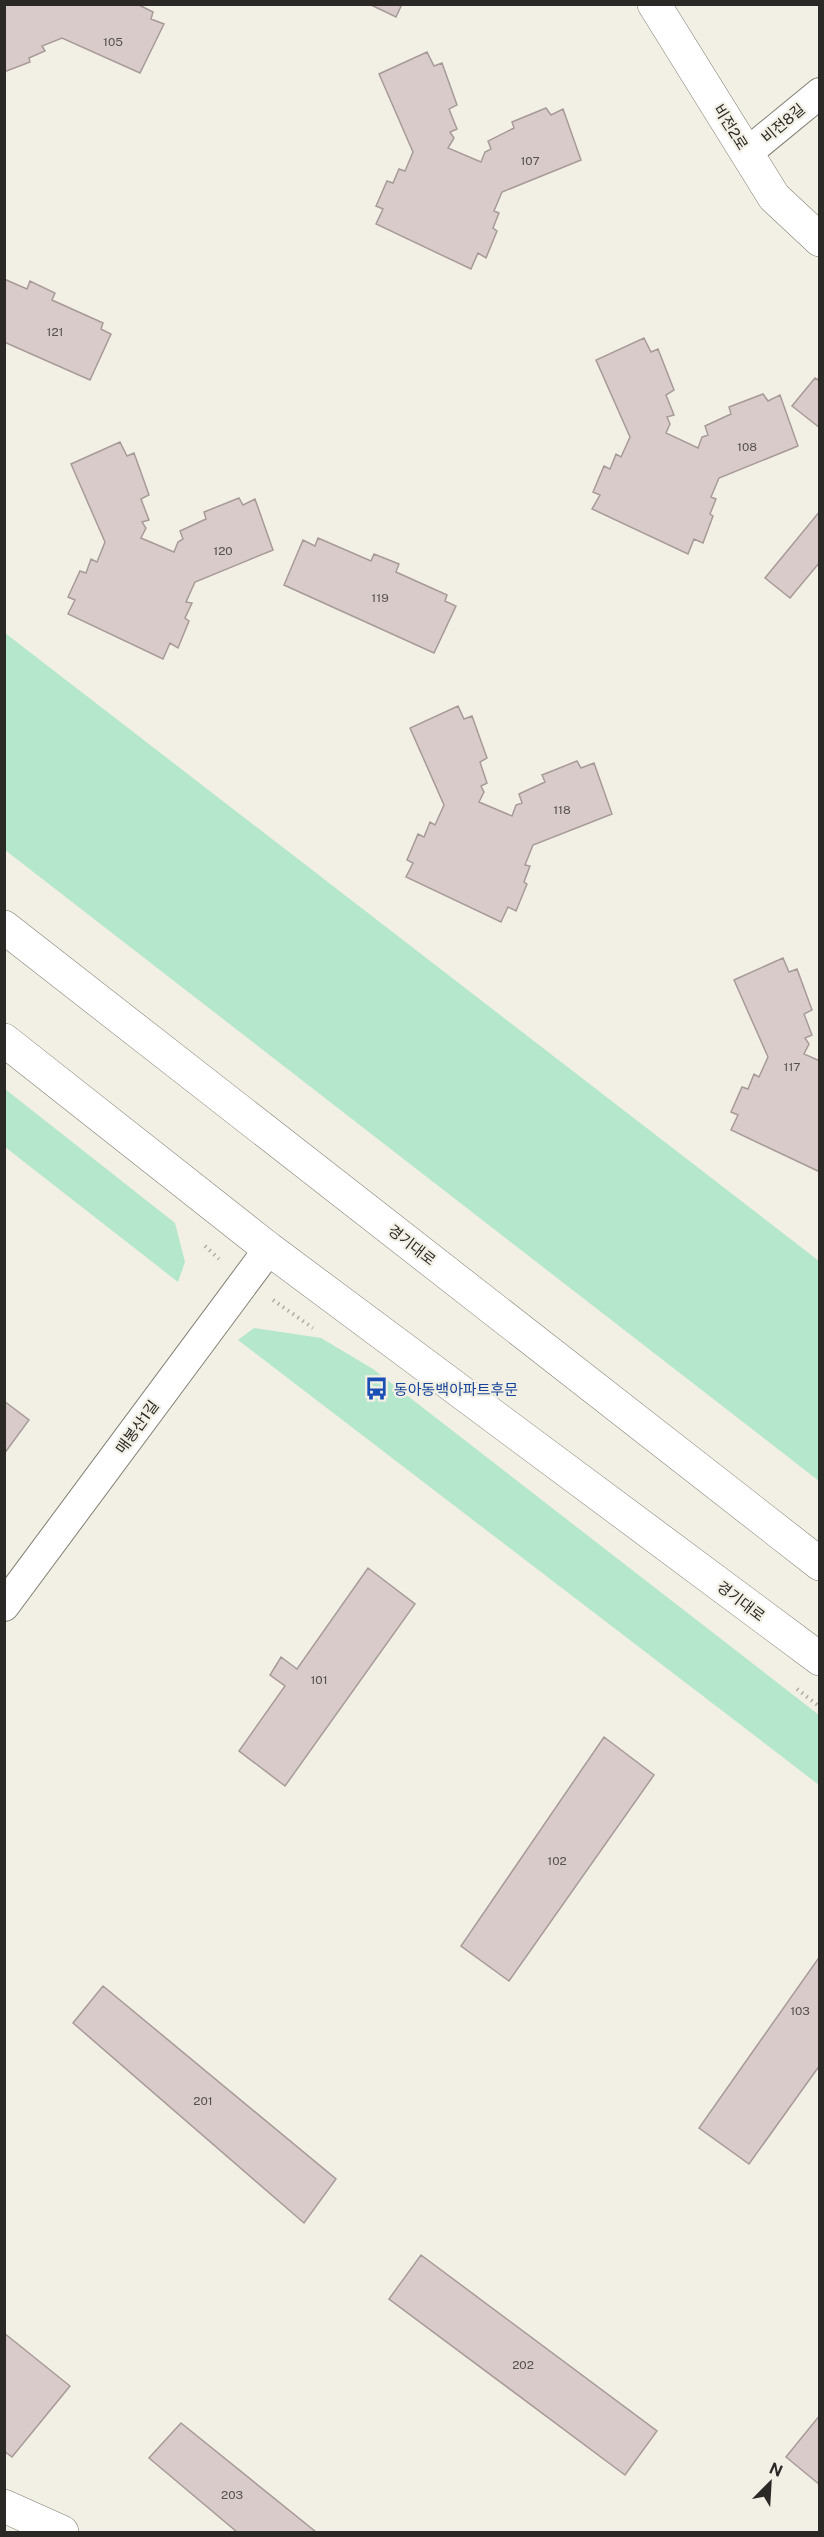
<svg xmlns="http://www.w3.org/2000/svg" width="824" height="2537" viewBox="0 0 824 2537" font-family="'Public Sans','Noto Sans KR',sans-serif">
<style>
.green{fill:#b4e7cb}
.building{fill:#d8cbc9;stroke:#a79a98;stroke-width:1.5}
.lines{fill:none;stroke-linecap:round;stroke-linejoin:round}
.minor-casing{stroke:#807d73;stroke-width:32}
.tertiary-casing{stroke:#807d73;stroke-width:34}
.primary-casing{stroke:#807d73;stroke-width:34}
.path{stroke:#aeaca3;stroke-width:4;stroke-dasharray:1.5 4.5;stroke-linecap:butt}
.minor{stroke:#fff;stroke-width:30}
.tertiary{stroke:#fff;stroke-width:33}
.primary{stroke:#fff;stroke-width:33}
.labels{text-anchor:middle;dominant-baseline:central;stroke-width:4.5;stroke-linejoin:round;paint-order:stroke}
.number-label{font-size:12px;fill:#56524e}
.street-label{font-size:15px;fill:#2a2925;stroke:#f2f0e5}
.transit-label{font-size:15px;fill:#164399;stroke:#f2f0e5;text-anchor:start}
</style>
<rect width="100%" height="100%" fill="#f2f0e5"/>
<path class="green" d="M5,633l814,628v220l-814,-631z
M5,1089l170,134 10,39 -7,20 -173,-135z
M254,1328l67,10 52,31 446,346v70l-581,-445z"/>
<path class="building" d="M4,4h133l16,8 -2,7 13,5 -24,49 -78,-35 -20,8 3,5 -16,7 1,4 -26,10z
M369,4h33l-6,13z
M427,52l7,14 8,-3 15,42 -8,4 8,20 -7,3 4,6 -6,10 33,14 4,-10 6,-3 -3,-8 26,-13 -2,-6 34,-14 5,7 12,-6 18,51 -79,32 -8,19 5,2 -6,15 4,3 -11,27 -8,-5 -7,16 -95,-45 7,-15 -7,-3 11,-25 6,2 6,-14 6,2 8,-19 -34,-78z
M4,279l23,10 3,-8 25,12 -3,7 51,23 -2,6 10,5 -21,46 -86,-38z
M644,338l7,14 7,-3 16,41 -8,5 8,20 -7,2 3,7 -4,9 32,15 4,-11 6,-2 -3,-9 26,-12 -2,-7 34,-13 5,7 12,-6 18,51 -79,32 -8,19 5,2 -6,15 3,2 -10,27 -9,-4 -6,15 -96,-45 8,-14 -7,-3 11,-26 6,3 6,-15 5,3 9,-20 -34,-77z
M815,378l5,3v47l-28,-22z
M120,442l7,14 7,-3 15,42 -8,4 8,21 -7,2 4,6 -5,10 33,14 4,-10 5,-3 -3,-8 26,-12 -2,-7 35,-14 4,7 12,-6 18,51 -78,32 -9,20 6,1 -7,15 4,3 -11,27 -8,-5 -7,16 -95,-45 7,-14 -7,-3 12,-26 6,2 5,-14 6,3 8,-20 -34,-78z
M820,511v51l-30,36 -25,-20z
M318,538l53,23 3,-7 25,10 -3,8 51,23 -2,6 11,5 -22,47 -150,-68 19,-45 12,6z
M458,706l6,13 8,-3 15,42 -7,4 7,21 -6,3 3,6 -5,10 33,14 4,-11 6,-2 -3,-9 26,-12 -3,-7 35,-14 4,7 13,-5 18,51 -79,31 -8,20 5,1 -6,16 3,2 -11,27 -8,-4 -7,15 -95,-45 7,-14 -6,-3 11,-26 6,3 6,-15 5,3 9,-20 -34,-77z
M783,958l6,14 8,-3 15,41 -8,4 8,21 -7,3 4,6 -5,10 16,7v111l-89,-42 7,-15 -7,-3 11,-25 6,2 6,-15 5,3 9,-20 -34,-77z
M4,1401l25,19 -25,34z
M368,1568l47,36 -130,182 -46,-35 46,-65 -15,-11 11,-18 16,12z
M604,1737l50,38 -145,206 -48,-35z
M820,1956v109l-71,99 -50,-36z
M103,1986l233,193 -32,44 -231,-200z
M421,2255l236,176 -32,44 -236,-176z
M4,2333l66,53 -58,71 -8,-6z
M820,2415v70l-34,-28z
M181,2423l135,109h-79l-88,-74z"/>
<g class="lines">
<defs>
<path id="minor" d="M747,153l73,-60
M4,1606l265,-357"/>
<path id="tertiary" d="M654,4l120,193 46,43
M4,2506l58,26"/>
<path id="primary" d="M4,927l816,637
M4,1040l265,209 551,410"/>
</defs>
<use href="#minor" class="minor-casing"/>
<use href="#tertiary" class="tertiary-casing"/>
<use href="#primary" class="primary-casing"/>
<path class="path" d="M205,1246l14,13
M273,1300l40,28
M797,1689l23,18"/>
<use href="#minor" class="minor"/>
<use href="#tertiary" class="tertiary"/>
<use href="#primary" class="primary"/>
</g>
<defs>
<symbol id="bus-bare" viewBox="-9 -9 18 18"><path d="M-5-6H5V4H4V6H2V4H-2V6H-4V4H-5ZM-3.5-4V0h7V-4ZM-3.5 1.2v1.5H-2V1.2ZM2 1.2v1.5H3.5V1.2Z" fill="#1a4fb4" stroke="#f2f0e5" stroke-width="2.5" paint-order="stroke"/></symbol>
</defs>
<g fill-rule="evenodd">
<use href="#bus-bare" x="360" y="1372" width="33" height="33"/>
</g>
<g class="labels">
<g class="number-label">
<text x="113" y="42">105</text>
<text x="530" y="161">107</text>
<text x="55" y="332">121</text>
<text x="747" y="447">108</text>
<text x="223" y="551">120</text>
<text x="380" y="598">119</text>
<text x="562" y="810">118</text>
<text x="792" y="1067">117</text>
<text x="319" y="1680">101</text>
<text x="557" y="1861">102</text>
<text x="800" y="2011">103</text>
<text x="203" y="2101">201</text>
<text x="523" y="2365">202</text>
<text x="232" y="2495">203</text>
</g>
<g class="street-label">
<text transform="translate(783 123) rotate(-40)">비전8길</text>
<text transform="translate(731 127) rotate(58)">비전2로</text>
<text transform="translate(412 1245) rotate(38)">경기대로</text>
<text transform="translate(137 1427) rotate(-54)">매봉산1길</text>
<text transform="translate(741 1601) rotate(37)">경기대로</text>
</g>
<g class="transit-label">
<text x="394" y="1389">동아동백아파트후문</text>
</g>
</g>
<rect width="824" height="2537" fill="none" stroke="#2a2925" stroke-width="12"/>
<g transform="translate(770 2483) rotate(24)" stroke="#f2f0e5" stroke-width="4.5" paint-order="stroke">
<path d="M0-4.5L10 22L0 15L-10 22Z" fill="#2a2925"/>
<text y="-9" font-size="16" font-weight="bold" text-anchor="middle" fill="#2a2925">N</text>
</g>
</svg>
